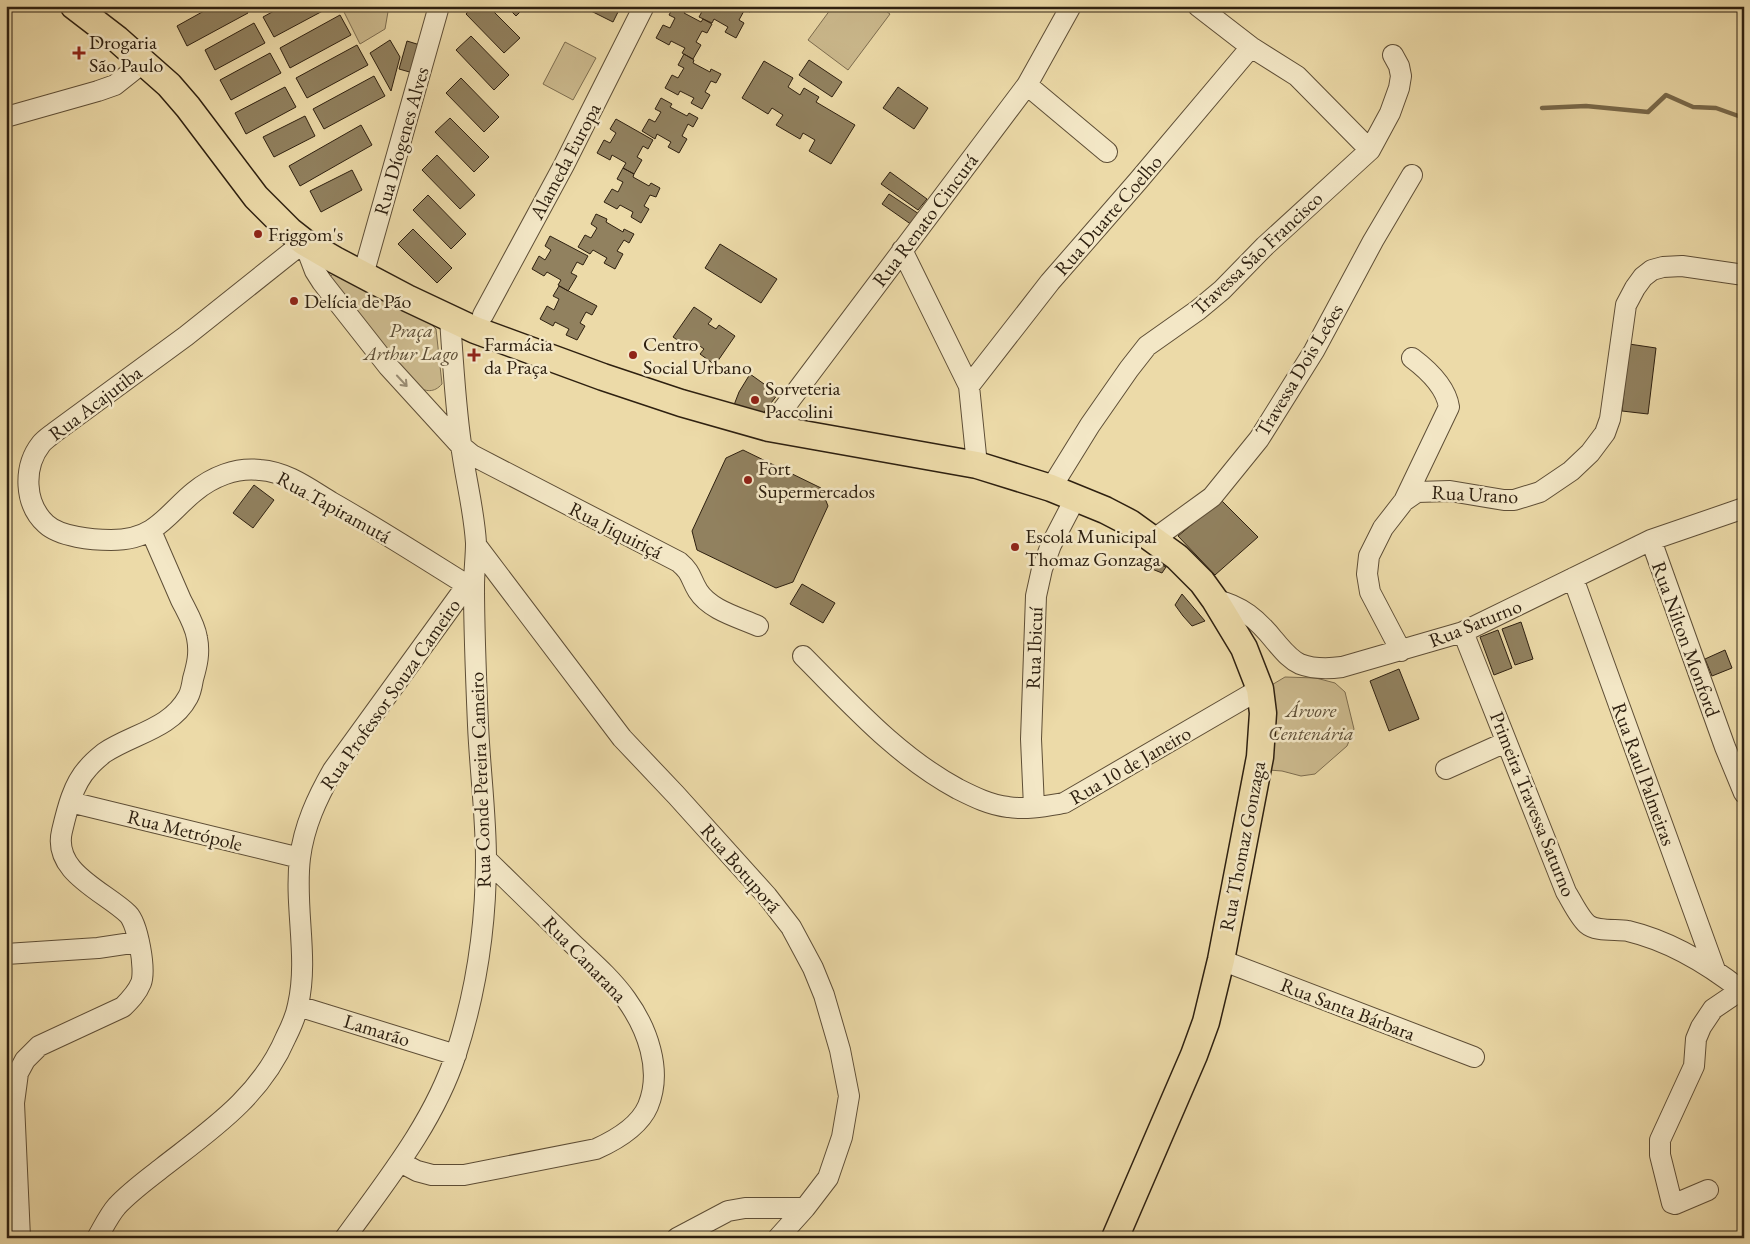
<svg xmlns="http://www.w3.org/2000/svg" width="1750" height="1244" viewBox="0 0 1750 1244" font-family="'EB Garamond',serif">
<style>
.green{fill:#ccba8e;stroke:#7d6d4f}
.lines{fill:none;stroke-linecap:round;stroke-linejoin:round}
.stream{stroke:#796a4c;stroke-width:4.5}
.building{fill:#91815f;stroke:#2e2010}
.minor-casing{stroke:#5e4e36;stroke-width:22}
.major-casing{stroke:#2e2010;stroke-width:29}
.minor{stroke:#f3e7c6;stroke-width:20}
.major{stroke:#ecdaa8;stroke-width:26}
.oneway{stroke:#9a8d74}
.poi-dot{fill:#8f2418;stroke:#f3e7c6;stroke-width:2}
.labels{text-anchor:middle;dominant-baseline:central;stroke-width:5;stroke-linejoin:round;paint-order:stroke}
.poi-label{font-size:20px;fill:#2e2010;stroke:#f3e7c6;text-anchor:start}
.street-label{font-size:20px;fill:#2e2010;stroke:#f3e7c6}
.park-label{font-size:20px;font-style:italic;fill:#5d4e36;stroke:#f3e7c6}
</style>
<rect width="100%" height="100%" fill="#ecdaa8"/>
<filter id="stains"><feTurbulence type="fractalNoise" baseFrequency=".004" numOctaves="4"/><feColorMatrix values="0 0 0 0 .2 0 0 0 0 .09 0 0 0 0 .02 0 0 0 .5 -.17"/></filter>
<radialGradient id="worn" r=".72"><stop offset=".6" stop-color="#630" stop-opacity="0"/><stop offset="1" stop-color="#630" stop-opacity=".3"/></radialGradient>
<path class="green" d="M341,6h48l-4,23 -25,15z
M833,6h46l11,8 -42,56 -40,-30z
M565,42l31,16 -23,42 -30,-16z
M333,274l97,49 6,6 6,55c-8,9 -16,8 -26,2l-87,-108z
M1285,677l31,1 19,5 10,9 9,37 -7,17 -32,28 -14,2 -19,-5 -13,-1 -4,-81z"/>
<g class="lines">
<path class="stream" d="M1542,108l44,-2 62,6 18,-17 27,12 23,1 28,10"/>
</g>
<path class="building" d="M213,6h31l4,7 -61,33 -10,-20z
M283,6h49l-58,31 -11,-20z
M473,6h15l32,32 -16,15 -38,-39z
M506,6h20l-10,10z
M585,6h36l-8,16 -28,-14z
M674,6h5l7,4 -2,3 17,9 2,-3 9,5 -5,9 -5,-2 -6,11 5,3 -8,14 -11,-6 3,-5 -14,-7 -2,4 -13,-7 7,-13 7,3 5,-10 -6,-3z
M705,6l8,1 40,-1 -3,6 -5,-3 -6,11 5,3 -8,15 -11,-6 3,-5 -14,-8 -2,4 -13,-6z
M340,15l11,20 -61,33 -10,-20z
M254,23l11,20 -50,27 -10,-20z
M471,36l38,39 -15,15 -38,-40z
M390,40l10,17 -9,34 -21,-38z
M407,41l13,4 -7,28 -14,-4z
M357,45l11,20 -61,33 -11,-20z
M270,53l11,20 -50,27 -11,-20z
M684,54l10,6 -1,3 17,9 1,-3 10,5 -5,9 -5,-2 -6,11 5,3 -8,14 -11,-6 3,-5 -14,-7 -2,4 -13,-7 7,-13 6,3 6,-10 -6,-3z
M809,60l33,22 -10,15 -33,-22z
M764,61l29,17 -5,9 12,8 4,-7 15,9 -3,5 39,23 -24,39 -22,-13 6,-11 -12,-7 -3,6 -24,-14 7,-10 -11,-7 -4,6 -26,-16z
M374,76l11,20 -61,33 -11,-20z
M461,78l38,39 -15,15 -38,-39z
M285,87l11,20 -50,27 -11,-21z
M898,87l30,21 -14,21 -31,-21z
M661,98l11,6 -2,3 17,9 2,-3 9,5 -5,9 -5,-3 -6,12 5,3 -8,14 -11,-6 3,-5 -14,-8 -2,5 -13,-8 7,-12 6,3 6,-10 -6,-3z
M305,116l10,20 -41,21 -11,-20z
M450,118l39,39 -15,15 -39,-40z
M616,119l37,21 -5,9 -5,-3 -6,11 5,3 -8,14 -11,-6 3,-5 -14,-8 -2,5 -13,-7 7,-13 6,3 6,-10 -6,-4z
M361,125l11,20 -72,41 -11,-20z
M437,155l38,40 -15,14 -38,-39z
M623,168l11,6 -1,3 16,9 2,-3 9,5 -4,9 -6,-2 -6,11 5,3 -8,14 -10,-6 2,-5 -13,-7 -3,4 -13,-7 8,-13 6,3 5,-10 -6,-3z
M352,170l10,20 -41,22 -11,-21z
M890,172l37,27 -9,11 -37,-26z
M889,194l30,20 -7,11 -30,-21z
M428,195l38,39 -15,15 -38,-39z
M596,214l11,5 -1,3 17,10 1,-3 10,5 -5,9 -5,-3 -7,11 6,3 -8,15 -11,-6 3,-5 -14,-8 -3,4 -12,-7 7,-12 6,3 6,-10 -6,-4z
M413,229l39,39 -15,15 -39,-39z
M550,236l38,20 -5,9 -6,-3 -6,11 6,3 -9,15 -10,-6 3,-5 -14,-8 -3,4 -12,-7 7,-13 6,4 6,-10 -6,-4z
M720,244l57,35 -16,24 -56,-35z
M559,286l38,20 -5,9 -6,-3 -6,11 5,3 -8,14 -11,-5 3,-6 -14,-7 -2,4 -13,-7 7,-13 7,4 5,-11 -6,-3z
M694,307l18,12 -4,5 8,5 3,-4 16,11 -20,29 -15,-11 4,-5 -7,-5 -5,6 -19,-13z
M1629,344l27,4 -8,66 -26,-3z
M750,374l28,20 -17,22 -27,-11 5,-13z
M743,450l78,38 7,18 -35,76 -17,6 -79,-38 -5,-19 34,-73z
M254,485l20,15 -21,28 -20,-15z
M1221,500l37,37 -43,38 -37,-39z
M1155,562l11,5 -4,6 -10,-4z
M802,584l33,19 -12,20 -33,-19z
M1182,594l23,27 -13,5 -9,-10 -8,-11z
M1521,622l12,37 -18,6 -13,-36z
M1498,630l14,38 -18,7 -14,-38z
M1725,650l7,18 -20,8 -7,-17z
M1399,669l20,50 -30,12 -19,-50z"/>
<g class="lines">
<defs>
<path id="minor" d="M1198,6l53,41 46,29 73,74
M1027,85l80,67
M6,117l92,-26 17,-6 29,-23
M902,250l67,136 8,79
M363,275l76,-269
M483,315l81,-150 80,-159
M969,386l81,-104 88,-101 113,-134
M769,428l258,-343 44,-79
M1051,488l39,-63 39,-56 18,-23 51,-36 24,-20 43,-44 105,-96 20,-37 9,-25 2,-12 -2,-10 -6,-11
M1404,501l13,-9 33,-1 54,9h10l26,-8 31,-21 19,-18 15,-20 5,-14 16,-114 9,-17 8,-11 9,-7 11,-3 19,-1 62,9
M1154,539l58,-42 47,-58 55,-88 59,-110 39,-66
M1651,540l74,207 19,46
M476,545l146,193 54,57 91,101 24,31 22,41 11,27 16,55 9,46 -7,41 -14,41 -23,30 -27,30
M1573,578l142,392
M467,585c-45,-28 -90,-57 -136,-83 -23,-14 -44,-30 -71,-32 -24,-3 -48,7 -66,22 -15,12 -27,28 -43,38 -11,7 -27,10 -40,10 -18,0 -51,-3 -65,-16 -22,-20 -23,-57 -5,-80 3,-4 9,-8 14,-12l131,-96 118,-94 11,29 7,11 66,84 73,80 11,9 207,107c13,11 11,16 19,29 12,19 40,26 60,35
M1215,600c26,5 43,20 59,40 8,9 15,19 26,24 13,5 28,5 42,3l121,-35 188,-92 93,-32
M1463,632l103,260c5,8 13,25 21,32 9,8 29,5 41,7 42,10 80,33 113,59l3,-2
M1401,651l-31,-59 -3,-18 2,-18 14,-28 21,-27 45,-94c-3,-20 -21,-37 -37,-49
M803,656c49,49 94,100 155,133 16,8 32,16 50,18 18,3 38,-1 56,-4l196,-114
M1446,769l60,-27
M70,802l230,56
M1034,807l-3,-68 5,-143 6,-27 9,-24 25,-48
M6,954l92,-6 40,-6
M1221,960l253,97
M298,1006l158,49
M400,1162l17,9 15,4h32l132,-26c20,-9 43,-22 52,-43 15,-36 -1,-78 -22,-107 -15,-21 -35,-38 -53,-55 -29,-28 -58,-57 -87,-85
M1708,1190l-33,14 -3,-1 -12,-48v-15l34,-74 2,-27 5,-12 12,-18 28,-19
M20,1238l-6,-135 4,-30 7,-13 14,-14 84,-39c7,-7 14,-14 18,-24 5,-13 -3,-59 -13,-69 -24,-23 -76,-42 -66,-83 5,-21 11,-47 26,-63 4,-5 11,-11 16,-15 28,-19 67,-24 84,-56 3,-5 4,-12 5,-18 4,-14 7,-26 4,-41 -2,-13 -10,-26 -16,-38 -10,-23 -20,-46 -30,-69
M97,1238c6,-10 12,-23 20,-32 14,-15 31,-27 46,-39 49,-38 98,-71 123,-130 5,-10 10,-21 12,-32 11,-48 -4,-98 2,-147 4,-32 17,-60 33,-88l134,-185h7
M345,1238c42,-58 89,-116 111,-184 20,-62 30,-130 30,-194 0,-45 -6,-90 -8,-135 -2,-46 -4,-92 -4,-139 0,-14 2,-29 2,-43 -2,-34 -11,-66 -15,-99 -6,-42 -8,-83 -11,-125
M677,1238l51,-27 17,-3h60"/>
<path id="major" d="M74,6l43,33 52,46 19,22 68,90 34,34 14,11 31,18 72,38 68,32 128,47 78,26 88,25 208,37 74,23 54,22 25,13 47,34 25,25 13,18 29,48 16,41 3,24 -3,44 -39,203 -15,62 -12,33 -79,183"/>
</defs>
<use href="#minor" class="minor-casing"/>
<use href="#major" class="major-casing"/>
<use href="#minor" class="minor"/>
<use href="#major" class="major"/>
</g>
<defs><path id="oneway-shaft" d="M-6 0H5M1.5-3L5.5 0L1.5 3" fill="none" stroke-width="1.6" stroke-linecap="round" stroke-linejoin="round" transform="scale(1.25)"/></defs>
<use class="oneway" href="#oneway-shaft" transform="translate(402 381) rotate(47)"/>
<g class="poi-dot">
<path d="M76.5 45.5h5v5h5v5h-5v5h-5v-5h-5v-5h5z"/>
<circle cx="258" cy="234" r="5"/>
<circle cx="294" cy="301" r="5"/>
<path d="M471.5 347.5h5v5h5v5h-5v5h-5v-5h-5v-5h5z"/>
<circle cx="633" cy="355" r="5"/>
<circle cx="755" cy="400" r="5"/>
<circle cx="748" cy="480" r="5"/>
<circle cx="1015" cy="547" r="5"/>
</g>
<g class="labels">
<g class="poi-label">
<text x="89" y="42">Drogaria<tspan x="89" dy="23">São Paulo</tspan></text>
<text x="268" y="234">Friggom's</text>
<text x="304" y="301">Delícia de Pão</text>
<text x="484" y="344">Farmácia<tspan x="484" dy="23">da Praça</tspan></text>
<text x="643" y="344">Centro<tspan x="643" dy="23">Social Urbano</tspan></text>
<text x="765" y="388">Sorveteria<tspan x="765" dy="23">Paccolini</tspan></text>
<text x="758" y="468">Fort<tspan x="758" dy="23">Supermercados</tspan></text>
<text x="1025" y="536">Escola Municipal<tspan x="1025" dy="23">Thomaz Gonzaga</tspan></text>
</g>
<g class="street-label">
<text transform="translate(401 141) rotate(-74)">Rua Díogenes Alves</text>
<text transform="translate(565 161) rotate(-62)">Alameda Europa</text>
<text transform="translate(1108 215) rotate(-49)">Rua Duarte Coelho</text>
<text transform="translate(925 220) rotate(-53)">Rua Renato Cincurá</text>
<text transform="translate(1257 253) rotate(-43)">Travessa São Francisco</text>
<text transform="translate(1299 370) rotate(-59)">Travessa Dois Leões</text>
<text transform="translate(95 403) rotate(-37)">Rua Acajutiba</text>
<text transform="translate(1475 494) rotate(3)">Rua Urano</text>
<text transform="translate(334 507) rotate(29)">Rua Tapiramutá</text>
<text transform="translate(616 530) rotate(27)">Rua Jiquiriçá</text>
<text transform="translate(1475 623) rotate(-22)">Rua Saturno</text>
<text transform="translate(1686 639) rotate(70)">Rua Nilton Monford</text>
<text transform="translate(1034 648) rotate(-88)">Rua Ibicuí</text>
<text transform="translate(390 694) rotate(-55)">Rua Professor Souza Cameiro</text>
<text transform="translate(1130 765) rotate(-30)">Rua 10 de Janeiro</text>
<text transform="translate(1644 774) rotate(70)">Rua Raul Palmeiras</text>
<text transform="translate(480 780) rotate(-92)">Rua Conde Pereira Cameiro</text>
<text transform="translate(1533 804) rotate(68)">Primeira Travessa Saturno</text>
<text transform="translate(185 830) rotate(14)">Rua Metrópole</text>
<text transform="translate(1242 846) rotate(-79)">Rua Thomaz Gonzaga</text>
<text transform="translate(741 868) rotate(49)">Rua Botuporã</text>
<text transform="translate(585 959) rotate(46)">Rua Canarana</text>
<text transform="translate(1348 1009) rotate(21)">Rua Santa Bárbara</text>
<text transform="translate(377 1030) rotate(17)">Lamarão</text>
</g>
<g class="park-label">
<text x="411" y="330">Praça<tspan x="411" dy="23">Arthur Lago</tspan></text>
<text x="1311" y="710">Árvore<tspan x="1311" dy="23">Centenária</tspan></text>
</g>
</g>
<rect width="1750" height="1244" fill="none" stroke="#ecdaa8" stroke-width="25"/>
<rect x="8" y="8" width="1735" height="1229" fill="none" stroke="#2e2010" stroke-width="2.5"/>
<rect x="12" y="12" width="1725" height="1219" fill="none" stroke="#2e2010"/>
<rect width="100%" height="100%" filter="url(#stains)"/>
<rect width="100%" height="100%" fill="url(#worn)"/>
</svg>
